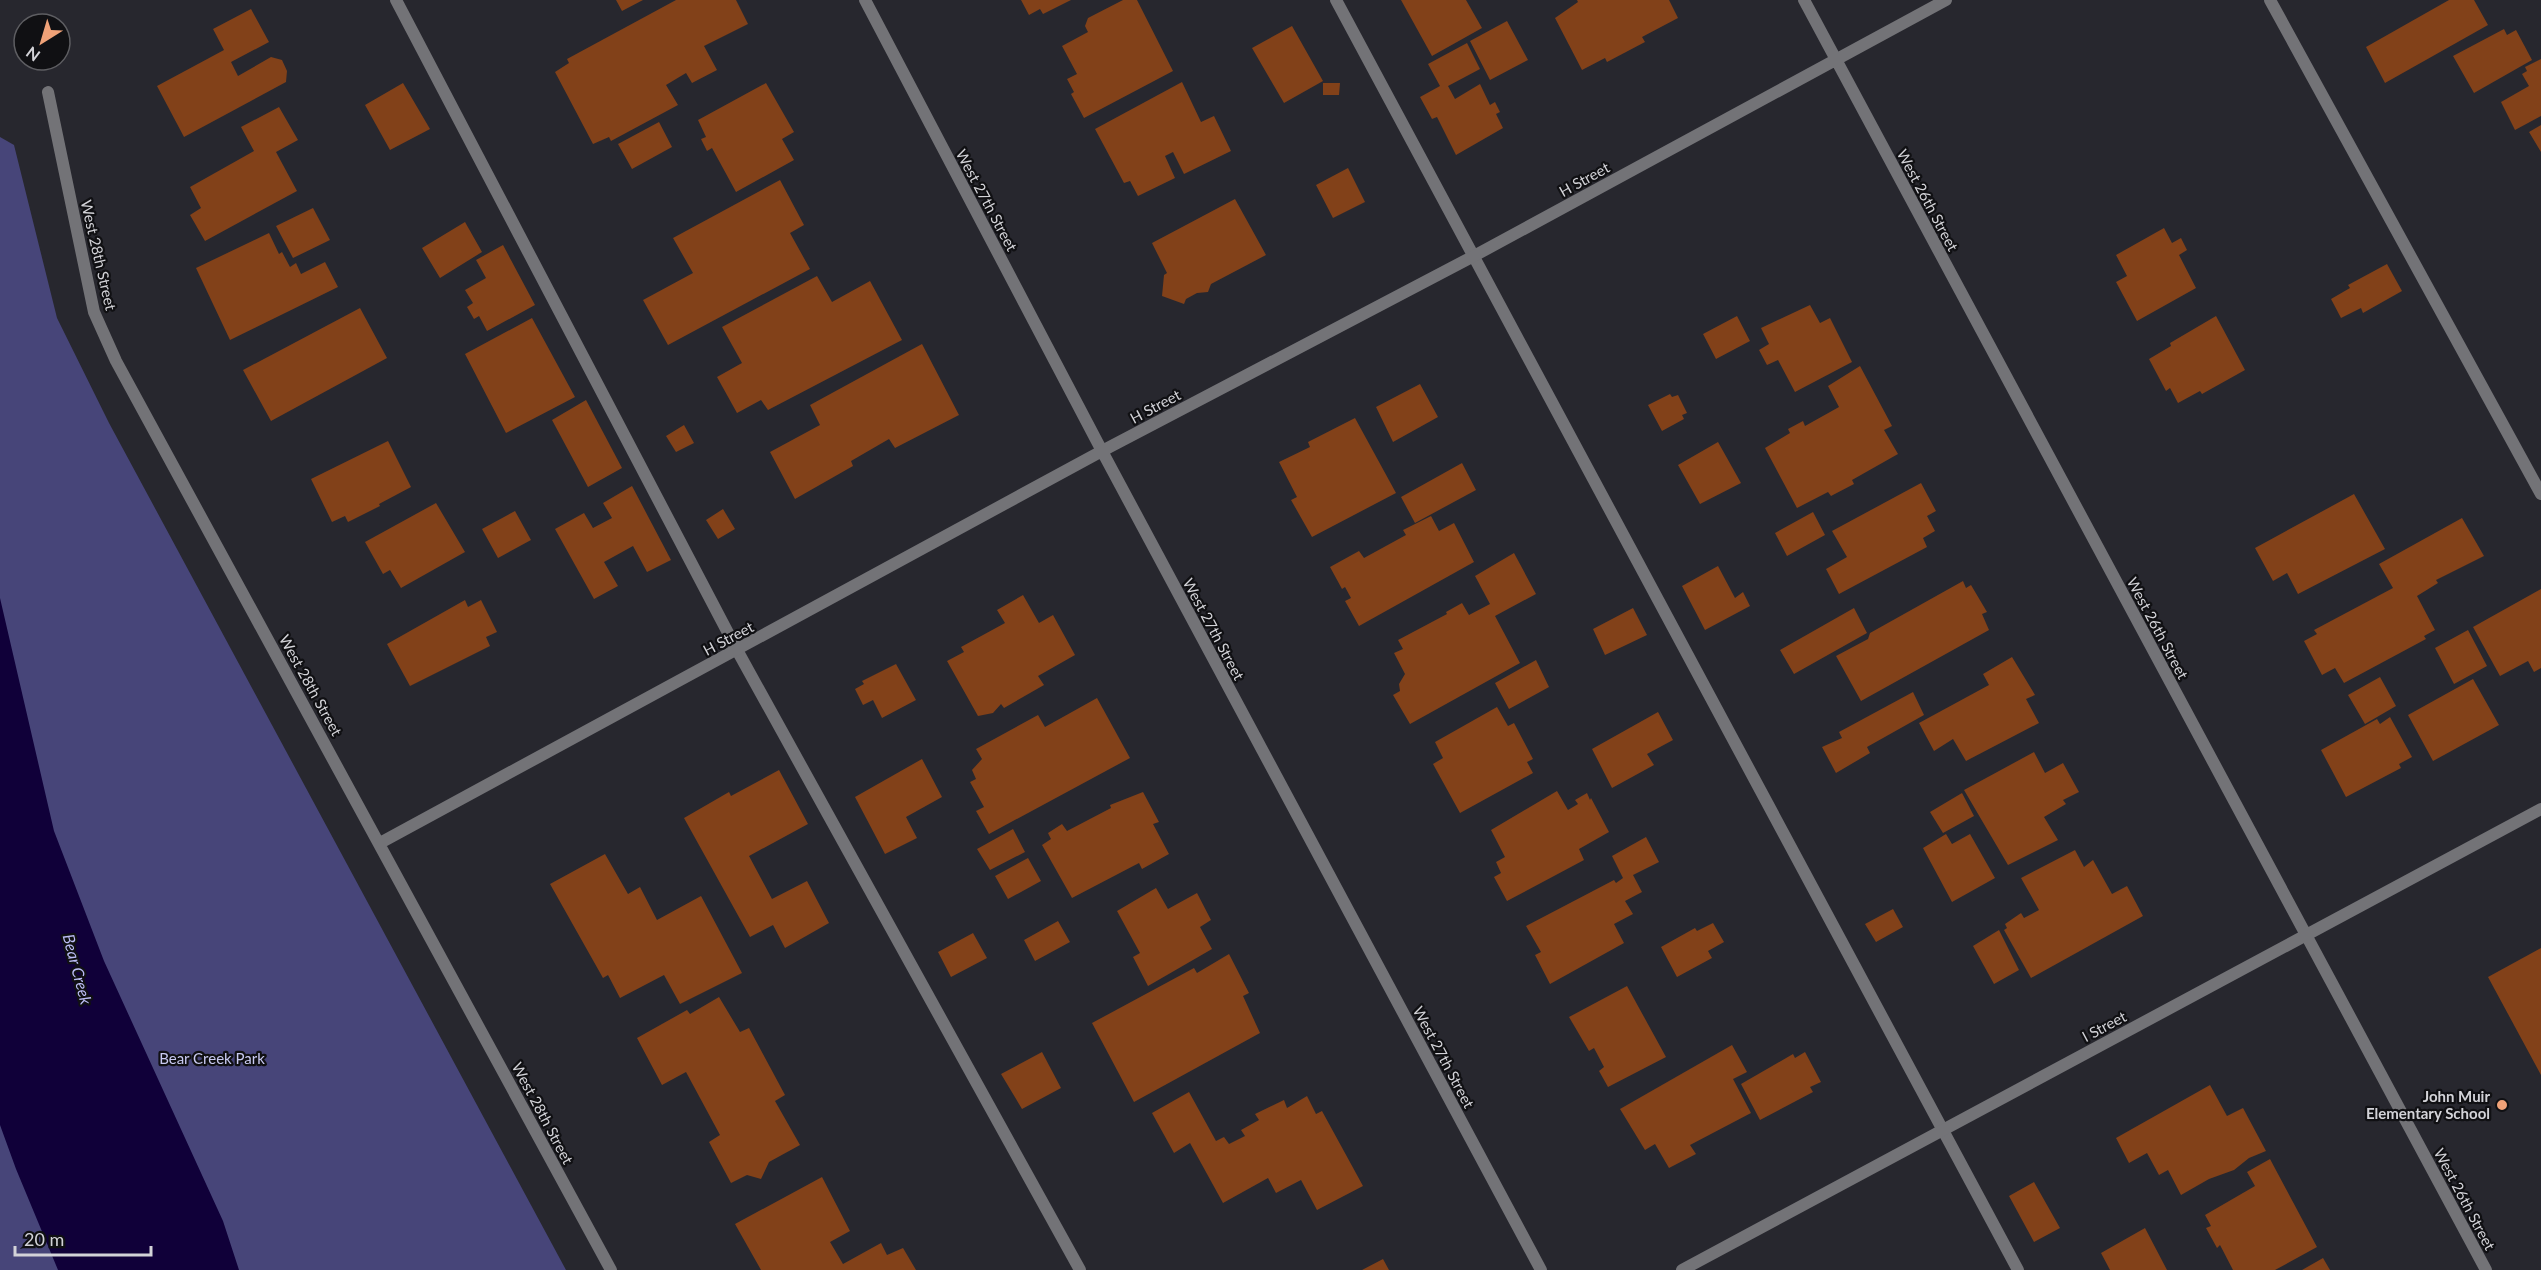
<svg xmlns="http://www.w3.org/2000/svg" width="2541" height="1270" viewBox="0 0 2541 1270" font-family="Lato,sans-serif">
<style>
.green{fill:#474579}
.water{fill:#100039}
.building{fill:#824119}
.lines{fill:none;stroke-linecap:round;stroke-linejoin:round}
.lane{stroke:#737377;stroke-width:12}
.street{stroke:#737377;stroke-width:12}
.poi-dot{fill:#f0a278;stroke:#101013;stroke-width:2}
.labels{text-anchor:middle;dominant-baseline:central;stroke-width:4.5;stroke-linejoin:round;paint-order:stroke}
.street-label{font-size:15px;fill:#d3d3d8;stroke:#101013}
.park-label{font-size:15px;fill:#c9caf1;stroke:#101013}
.poi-label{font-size:15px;font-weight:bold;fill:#d3d3d8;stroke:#101013;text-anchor:end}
.water-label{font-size:16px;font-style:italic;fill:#bcbdf6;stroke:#101013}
</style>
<rect width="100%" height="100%" fill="#27272e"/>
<path class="green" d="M0,137l14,8 43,173 52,105 457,847h-566z"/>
<path class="water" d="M0,598l54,233 50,130 119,260 16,49h-181l-42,-101 -16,-44z"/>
<path class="building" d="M616,0h27l-21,11z
M676,0h60l12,24 -44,22 13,24 -25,13 -6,-10 -20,12 12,20 -67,36 -2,-4 -16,7 -38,-72 14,-9 -2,-4z
M1021,0h50l-28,14 -3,-5 -11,6z
M1123,0h14l36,71 -89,47 -13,-24 3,-2 -7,-13 10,-5 -15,-28 26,-14 -3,-6 3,-8z
M1401,0h65l16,28 -50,28z
M1577,0h92l9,18 -36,19 3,5 -38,20 -2,-4 -23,12 -27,-52 23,-16z
M2449,0h25l14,25 -103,58 -19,-36z
M251,9l18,33 -38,20 7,14 33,-19 11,3 5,11 -1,11 -102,55 -27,-51 67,-36 -11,-21z
M1507,21l21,39 -38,20 -20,-39z
M1292,26l31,55 -39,22 -32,-55z
M2504,29l3,6 9,-5 16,30 -58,33 -21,-37z
M1467,43l13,26 -32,17 7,13 25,-15 10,21 5,-3 5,10 -4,2 7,14 -47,27 -19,-38 -5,2 -12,-22 20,-11 -12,-22z
M2541,59v57l-26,14 -14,-28 28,-16 -7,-12 5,-3 -2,-4z
M1182,82l19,40 13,-6 17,35 -47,23 -11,-22 -8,4 10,22 -37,18 -8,-15 -6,2 -29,-54z
M403,83l27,46 -40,21 -25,-45z
M766,83l28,49 -12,7 12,21 -58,32 -24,-44 -5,3 -6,-12 5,-2 -8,-17z
M1323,83h17l-1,12h-16z
M279,107l19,33 -22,12 21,39 -92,50 -15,-26 11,-7 -11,-21 64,-36 -13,-24z
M659,122l13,25 -40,22 -14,-25z
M2541,125v27l-12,-20z
M1348,168l17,34 -32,16 -17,-33z
M780,180l24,45 -14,8 20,36 -142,76 -25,-45 50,-27 -20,-35z
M1235,199l31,56 -55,29 -3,8 -11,1 -11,6 -2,5 -22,-8 2,-21 3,-2 -15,-30z
M313,208l17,32 -37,18 -17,-32z
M465,222l17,30 -42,26 -18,-30z
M2164,228l8,15 9,-5 6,12 -8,5 17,33 -59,33 -21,-39 11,-6 -11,-21z
M269,233l10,21 3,-2 8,15 6,-4 5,11 24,-12 13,25 -108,53 -34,-72z
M503,245l32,60 -48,26 -8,-15 -5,3 -7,-12 6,-4 -8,-13 21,-12 -10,-18z
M2387,264l15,27 -39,22 -2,-5 -20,10 -10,-19 19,-11 -2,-3z
M817,276l15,26 38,-21 32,59 -134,70 -7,-10 -24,13 -20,-36 25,-14 -20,-36z
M1810,305l10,18 10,-5 22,44 -57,30 -17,-32 -11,5 -8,-15 10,-6 -8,-16z
M360,308l27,50 -116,63 -28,-51z
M1737,316l13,25 -34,18 -13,-25z
M2216,316l29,54 -43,24 -2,-3 -22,12 -8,-15 -4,3 -17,-32 22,-13 -1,-3z
M532,318l43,79 -69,36 -41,-79z
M922,344l37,71 -64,33 -6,-9 -38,22 2,5 -58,33 -25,-47 50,-27 -10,-20z
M1860,366l32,60 -8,4 14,24 -46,26 2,4 -23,12 -3,-4 -31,16 -32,-60 25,-15 -2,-4 15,-8 2,5 34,-19 -11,-21z
M1420,384l18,33 -45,25 -17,-35z
M1670,394l2,3 6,-2 9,18 -5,2 2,4 -22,12 -14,-26z
M586,400l36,68 -34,19 -36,-67z
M1355,418l41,75 -84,44 -21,-37 6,-3 -18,-35 31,-15 -2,-5z
M684,425l10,18 -18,9 -10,-16z
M388,441l23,46 -32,17 1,2 -32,16 -3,-6 -13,6 -21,-43z
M1718,442l23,41 -41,21 -22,-39z
M1462,463l14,27 -61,33 -14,-26z
M1921,483l15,28 -9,5 8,15 -12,7 4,9 -88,47 -13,-25 21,-12 -15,-26z
M632,486l39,74 -24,12 -14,-26 -29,16 14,24 -24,13 -39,-70 29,-16 9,15 19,-10 -9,-15z
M2354,494l31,55 -87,45 -11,-21 -14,8 -18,-33z
M436,503l29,49 -64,36 -11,-18 -7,4 -18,-32z
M723,509l12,20 -17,10 -12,-19z
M515,511l16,29 -33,18 -16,-29z
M1813,512l12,23 -38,21 -12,-23z
M1431,516l8,15 15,-8 20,39 -115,64 -14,-25 6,-3 -6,-11 -3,2 -12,-22 29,-16 5,7 42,-23 -3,-5z
M2462,518l22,38 -48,24 2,3 -21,13 18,34 -11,6 2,3 -82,44 -9,-15 -13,7 -18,-34 13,-7 -3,-4 79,-42 -14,-24z
M1514,553l22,41 -41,22 25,47 -110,61 -17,-29 7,-4 -1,-7 6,-10 -11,-21 9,-4 -5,-9 49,-26 -1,-2 16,-9 7,12 21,-11 -15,-28z
M1718,566l17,32 8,-6 7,14 -45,24 -23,-44z
M1963,581l3,7 5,-3 16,27 -5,2 7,16 -128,71 -25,-45 32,-17 2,-6z
M2541,589v79l-7,4 -6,-11 -28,15 -27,-49z
M1023,595l16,28 14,-8 22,40 -37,21 6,9 -40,23 -3,-4 -8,9 -15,3 -31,-55 17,-9 -3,-5 44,-24 -8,-13z
M465,600l3,7 13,-7 16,32 -11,5 4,9 -80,40 -23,-42z
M1633,608l14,27 -42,20 -12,-26z
M1854,608l13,25 -73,41 -14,-24z
M2468,630l19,36 -33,18 -19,-36z
M2012,657l23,38 -9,4 13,24 -73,38 -13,-22 -19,12 -15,-28 70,-38 -6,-11z
M1536,660l13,27 -40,22 -14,-26z
M896,664l20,36 -34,18 -9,-18 -10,5 -8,-16 9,-5 -2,-3z
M2380,677l16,29 -31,18 -17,-29z
M2473,679l26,46 -66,36 -25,-46z
M1913,692l11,23 -57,32 3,6 -34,20 -14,-26 20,-9 -3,-6z
M1097,698l33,60 -141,76 -13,-23 8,-4 -14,-25 6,-3 -4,-9 10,-11 -6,-10 62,-34 7,12z
M1497,707l11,19 6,-3 19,36 -6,3 6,11 -73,40 -27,-49 10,-6 -8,-16z
M1658,712l15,28 -26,14 7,11 -42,23 -20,-39z
M2390,717l22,40 -13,7 2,4 -55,29 -25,-47 56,-31 3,5z
M2034,752l11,21 18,-10 16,29 -16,8 3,4 -22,13 14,23 -50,25 -44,-75z
M922,759l20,38 -36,20 11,21 -32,16 -30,-57z
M779,770l29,54 -59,32 23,43 35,-18 22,42 -44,25 -12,-23 -23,12 -66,-119 45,-26 2,4z
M1557,791l11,19 10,-6 -3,-4 12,-7 3,7 1,-2 18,34 -30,17 5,11 -77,41 -13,-24 7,-4 -5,-11 9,-5 -14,-27z
M1143,792l16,30 -6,2 16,30 -27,15 -3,-6 -67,35 -30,-53 9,-6 -3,-6 14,-9 5,7 44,-23 -1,-3z
M1962,793l12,23 -31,17 -13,-21z
M1013,829l12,23 -35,18 -13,-21z
M1946,834l6,10 18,-10 25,44 -43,24 -29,-54z
M1646,837l13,25 -26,13 9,17 -17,9 8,13 -19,10 10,19 -74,41 -15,-29 6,-3 -15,-26 88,-46 2,3 7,-5 -11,-22z
M2075,850l9,17 9,-7 19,34 15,-8 16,30 -112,62 -27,-48 3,-2 -2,-4 16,-11 3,5 15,-8 -18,-32z
M605,854l23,40 12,-7 17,33 44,-24 41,77 -62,31 -16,-29 -44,23 -12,-23 -5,3 -53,-94z
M1028,858l13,23 -33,18 -13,-23z
M1156,888l12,21 29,-16 14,27 -11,7 12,22 -64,37 -15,-29 7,-4 -23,-42z
M1893,909l10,18 -27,15 -11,-18z
M1058,921l12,21 -35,19 -11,-21z
M1713,923l11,19 -16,9 4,7 -35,19 -16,-30 34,-19 2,3z
M1999,930l20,40 -25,14 -21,-38z
M973,933l14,25 -36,19 -13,-25z
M2541,948v127l-53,-98z
M1229,954l20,39 -6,3 17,37 -126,69 -42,-79 102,-55 3,5z
M1627,986l39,71 -58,30 -9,-16 5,-4 -10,-19 -5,3 -20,-34z
M719,997l21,35 9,-4 36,67 -10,6 25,44 -31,17 -8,17 -14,-4 -16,8 -22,-41 11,-7 -34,-63 -24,13 -25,-47 50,-28 3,4z
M1732,1045l15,27 -14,7 18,34 -61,32 6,9 -27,14 -14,-24 -10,6 -25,-41z
M1042,1052l19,36 -39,21 -21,-35z
M1805,1052l16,30 -11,5 3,5 -53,28 -19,-36 52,-30 2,4z
M2210,1085l17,31 16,-8 23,43 -17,7 -15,12 -25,9 -28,16 -13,-25 -9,5 -12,-22 -18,10 -13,-25z
M1189,1092l27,49 8,-4 5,7 16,-8 -4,-6 18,-10 -4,-6 29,-14 3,8 20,-12 9,18 6,-3 41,75 -46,24 -16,-30 -25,13 -8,-15 -45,25 -33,-60 -16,10 -22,-40z
M2270,1159l47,88 -42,23h-42l-13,-25 -3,3 -11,-20 5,-2 -6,-11 50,-29 -8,-14z
M822,1177l28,54 -20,11 13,22 38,-21 6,12 16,-7 13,22h-155l-26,-46z
M2034,1182l26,46 -26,14 -25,-46z
M2145,1228l22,42h-57l-9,-17z
M2323,1258l7,12h-28z
M1383,1259l6,11h-27z"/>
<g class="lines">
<path class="lane" d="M396,0l341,650 343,620
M1336,0l682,1270
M2270,0l271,494"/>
<path class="street" d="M865,0l237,451 439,819
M1804,0l682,1270
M48,92l46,220 22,49 495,909
M380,843l722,-392 370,-194 474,-257
M1682,1270l859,-461"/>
</g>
<circle class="poi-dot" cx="2502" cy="1105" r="6"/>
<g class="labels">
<g class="street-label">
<text transform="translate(1584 179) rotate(-29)">H Street</text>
<text transform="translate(987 200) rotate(62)">West 27th Street</text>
<text transform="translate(1928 200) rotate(62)">West 26th Street</text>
<text transform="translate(99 255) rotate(77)">West 28th Street</text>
<text transform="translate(1155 406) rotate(-28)">H Street</text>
<text transform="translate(2158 628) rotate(62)">West 26th Street</text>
<text transform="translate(1214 629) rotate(62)">West 27th Street</text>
<text transform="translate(728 638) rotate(-28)">H Street</text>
<text transform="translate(311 685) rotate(61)">West 28th Street</text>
<text transform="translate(2104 1026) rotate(-28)">I Street</text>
<text transform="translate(1444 1057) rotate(62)">West 27th Street</text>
<text transform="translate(543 1113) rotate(62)">West 28th Street</text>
<text transform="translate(2465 1199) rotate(62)">West 26th Street</text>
</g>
<g class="park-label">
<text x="212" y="1058">Bear Creek Park</text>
</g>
<g class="poi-label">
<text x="2490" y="1096">John Muir<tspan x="2490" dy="17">Elementary School</tspan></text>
</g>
<g class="water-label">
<text transform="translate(78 969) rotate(75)">Bear Creek</text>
</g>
</g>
<g transform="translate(42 42) rotate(217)"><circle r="28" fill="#101013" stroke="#5e5e62" stroke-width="1.5"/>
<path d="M0-4.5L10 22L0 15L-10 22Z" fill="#f0a278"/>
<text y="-9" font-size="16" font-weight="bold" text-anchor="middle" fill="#d3d3d8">N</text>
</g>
<path d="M15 1246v9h136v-9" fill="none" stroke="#d3d3d8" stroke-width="3"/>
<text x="24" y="1246" font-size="18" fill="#d3d3d8" stroke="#101013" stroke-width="4.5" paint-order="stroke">20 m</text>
</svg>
